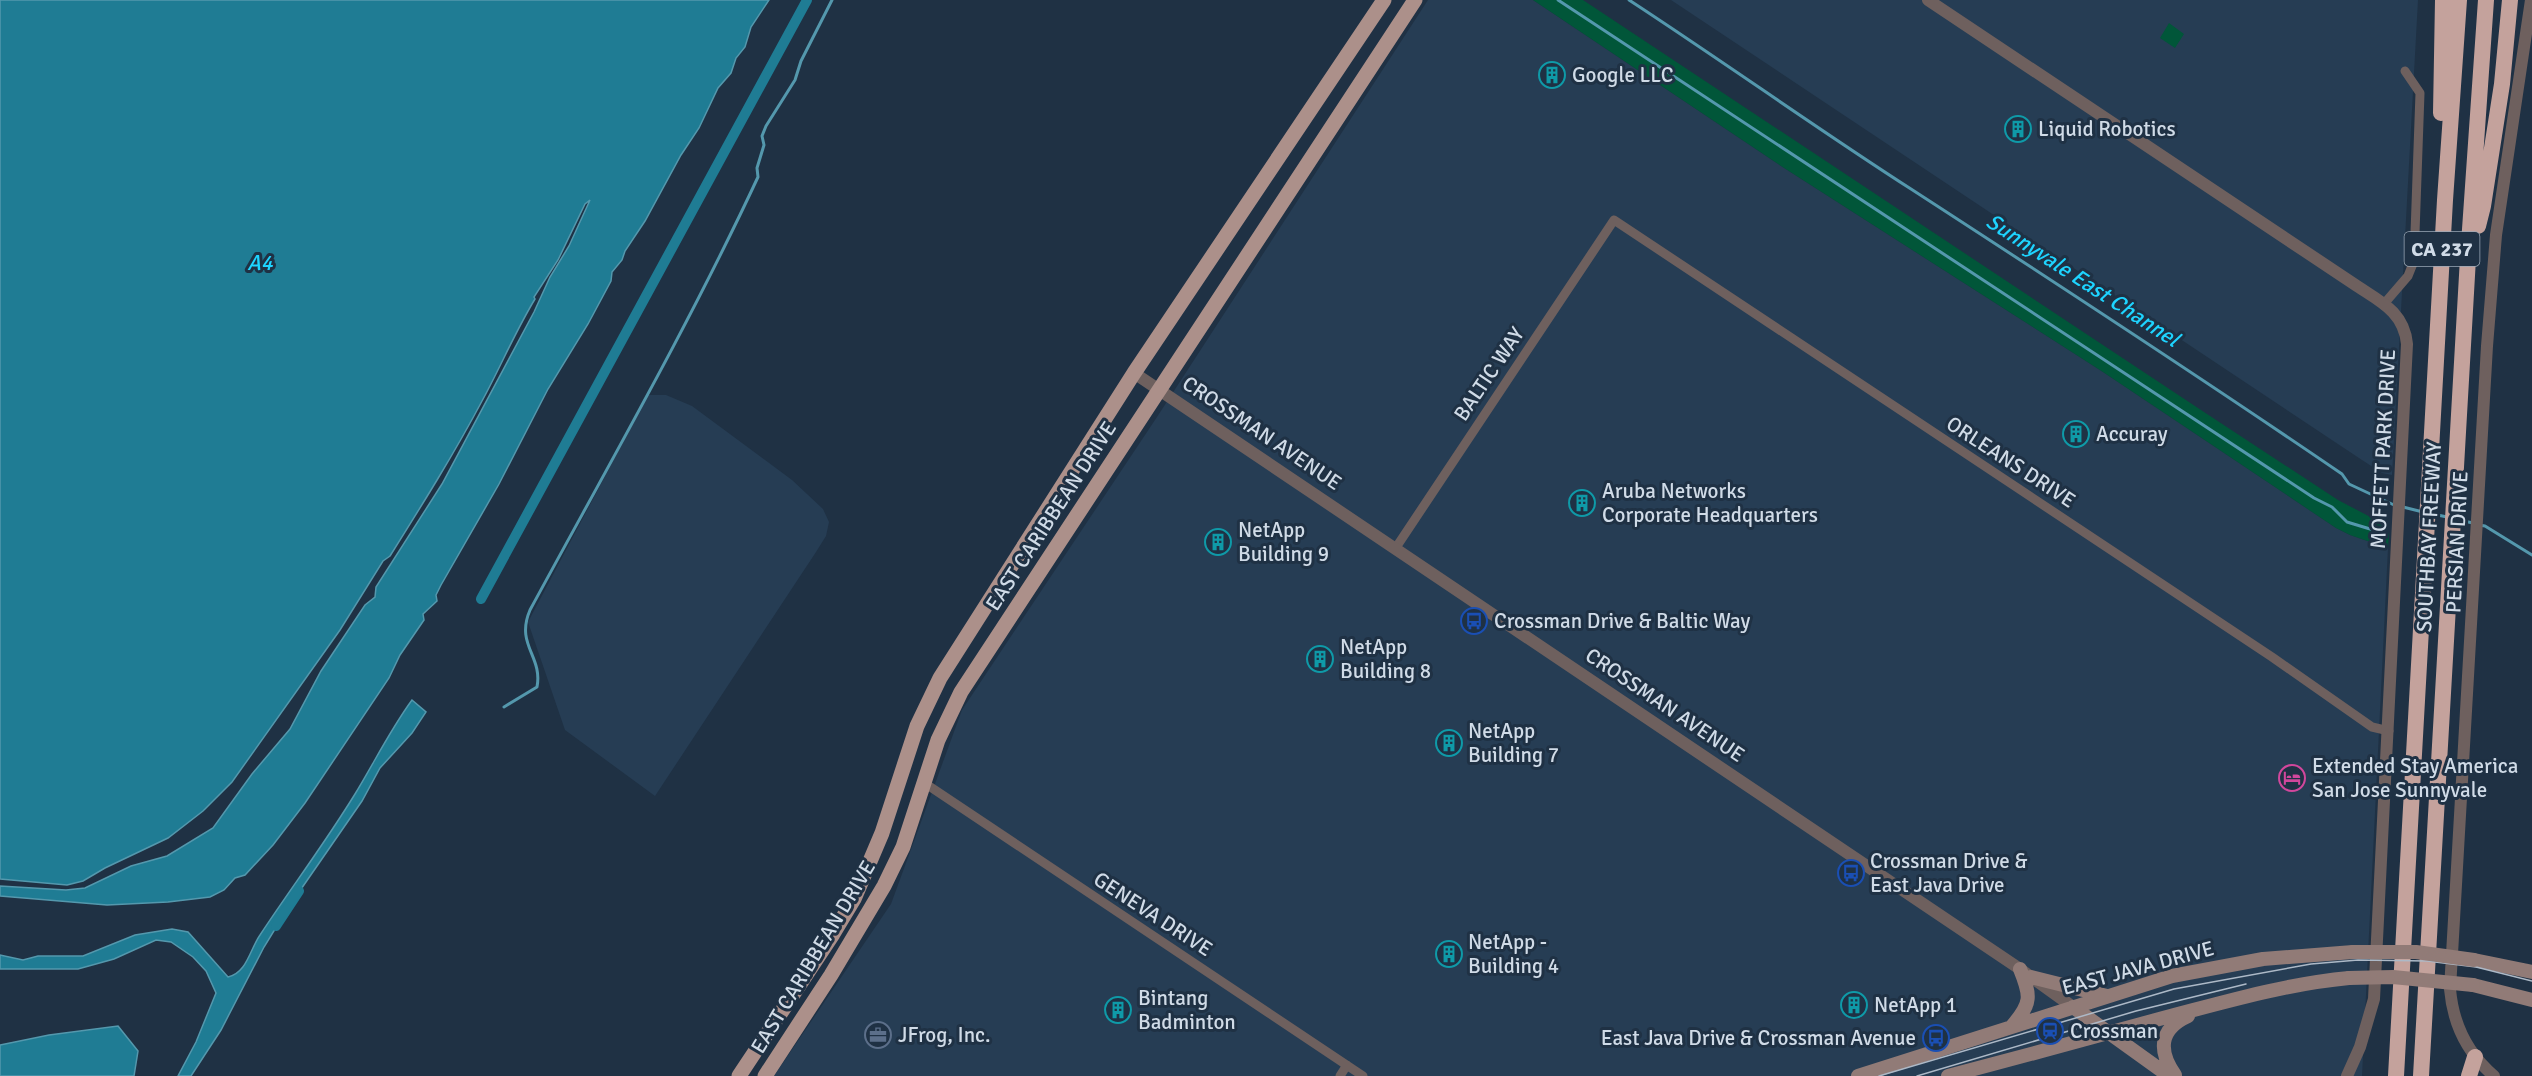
<svg xmlns="http://www.w3.org/2000/svg" width="2532" height="1076" viewBox="0 0 2532 1076" font-family="Signika,sans-serif">
<style>
.built{fill:#263d54}
.green{fill:#015639}
.water{fill:#1f7c94;stroke:#5498ad;stroke-width:1.5}
.lines{fill:none;stroke-linecap:round;stroke-linejoin:round}
.stream{stroke:#5498ad;stroke-width:3}
.canal{stroke:#1f7c94;stroke-width:10}
.minor{stroke:#6e605e;stroke-width:9}
.tertiary{stroke:#6e605e;stroke-width:12}
.secondary{stroke:#917b77;stroke-width:14}
.primary{stroke:#ac908a;stroke-width:15}
.motorway{stroke:#c4a29c;stroke-width:16}
.tram{stroke:#adb9c7;stroke-width:1.5}
.secondary-bridge{stroke:#917b77;stroke-width:14}
.labels{text-anchor:middle;dominant-baseline:central;stroke-width:6;stroke-linejoin:round;paint-order:stroke}
.shield{fill:#1f3144;stroke:#9ba8b6;stroke-width:1.5}
.shield-label{font-size:20px;font-weight:bold;fill:#d0dbe7}
.poi-label{font-size:21px;fill:#d0dbe7;stroke:#1f3144;text-anchor:start}
.street-label{font-size:21px;fill:#d0dbe7;stroke:#1f3144}
.water-label{font-size:22px;font-style:italic;fill:#1ed4ff;stroke:#1f3144}
</style>
<rect width="100%" height="100%" fill="#1f3144"/>
<path class="built" d="M1428,0h105l248,166 322,206 233,156 14,7 38,13 -26,528h-1588l117,-172 71,-194 195,-293z
M1671,0h747l-26,475 -10,-2 -20,-13z
M648,395h18l26,11 100,74 31,29 6,13 -3,14 -10,16 -161,244 -90,-66 -37,-108z"/>
<path class="green" d="M1533,0h50l621,412 134,88 42,22 9,12 -1,14 -38,-13 -14,-7 -233,-156 -322,-206z
M2169,23l15,11 -9,14 -15,-10z"/>
<path class="water" d="M0,0h769l-18,27 -6,20 -9,11 -5,15 -13,15 -19,40 -18,27 -36,66 -20,30 -3,9 -10,12 -1,9 -23,43 -40,65 -49,95 -58,101 -5,10 1,6 -14,13 1,6 -24,35 -11,23 -84,125 -32,42 -28,30 -10,3 -11,12 -14,7 -42,5 -61,3 -107,-9v-10l66,4 19,-2 46,-22 36,-10 46,-28 39,-54 38,-45 31,-58 44,-66 10,-8 1,-10 66,-103 92,-172 16,-35 19,-31 21,-46 -5,4 -27,56 -24,37 1,2c-20,33 -35,69 -53,102 -28,53 -60,104 -92,155l-7,5 -43,69 -108,152 -29,29 -35,27 -63,30 -22,13 -16,4 -67,-6z
M412,700l14,12 -14,21 -32,35 -18,33 -74,107 -24,39 -43,83 -30,46h-13l18,-34 20,-49 -10,-22 -13,-14 -22,-15 -15,-2 -42,19 -36,10h-78v-14l23,5 15,-4h45l52,-21 37,-6 16,3 40,45c19,-4 22,-28 32,-42 31,-47 65,-92 95,-141 19,-31 35,-64 57,-94z
M118,1026l20,25 -4,25h-134v-31l49,-10z"/>
<g class="lines">
<path class="stream" d="M1558,0l756,498 18,9 15,15 33,10
M1629,0c95,62 187,128 282,189 145,94 289,188 431,285l7,10 45,21
M2403,507l20,5
M2433,514l14,3
M2459,520l14,3
M2479,525l6,1 47,29
M504,707l33,-20c6,-31 -22,-42 -7,-77 78,-144 159,-285 228,-433l-1,-9 7,-23 -2,-9 4,-10 29,-46 6,-19 31,-61"/>
<path class="canal" d="M481,599l326,-599
M276,926l23,-35"/>
<path class="minor" d="M2383,305l25,-29 6,-15 6,-168 -15,-22
M1395,549l219,-329 658,437 100,70 17,4
M923,782l440,294
M1340,1076l7,-11"/>
<path class="tertiary" d="M1928,0l426,284c25,17 50,27 53,60l-33,655 -14,48 -13,29
M1134,373l886,596 53,38
M2494,1076c-27,-23 -41,-52 -44,-87l37,-643 9,-111 35,-235"/>
<path class="secondary" d="M2474,960l58,12
M2031,977l76,19
M2473,985l59,15
M2073,1007l96,69
M2012,1026c20,-23 19,-30 8,-57
M2175,1075c-17,-24 -16,-46 13,-59
M1858,1076l314,-100 91,-17 90,-7
M1948,1076c72,-19 143,-38 215,-58 62,-16 122,-34 186,-40"/>
<path class="primary" d="M739,1076l94,-142 21,-35 28,-66 35,-107 23,-48 194,-305 250,-373
M765,1076l66,-101 53,-89 19,-39 35,-107 23,-48 454,-692"/>
<path class="motorway" d="M2441,113l2,-113
M2478,226l5,-20 19,-122 8,-84
M2396,1076l49,-876 14,-200
M2421,1076l47,-818 18,-258
M2469,1076l6,-19"/>
<path class="tram" d="M1879,1076l295,-87 137,-25 47,-4 69,1 49,6 56,14
M1917,1076l219,-65 110,-27"/>
<path class="secondary-bridge" d="M2353,952h63l58,8
M2349,978l44,-1 80,8"/>
</g>
<defs>
<symbol id="building-ring" viewBox="-11 -11 22 22"><circle r="9.5" fill="#1f3144" stroke="#0f9aa8" stroke-width="1.5"/><path d="M-4-6H4V6H1V3H-1V6H-4ZM-2.5-4.3h1.7v1.8h-1.7ZM.8-4.3h1.7v1.8H.8ZM-2.5-1h1.7V.8h-1.7ZM.8-1h1.7V.8H.8Z" fill="#0f9aa8"/></symbol>
<symbol id="bus-ring" viewBox="-11 -11 22 22"><circle r="9.5" fill="#1f3144" stroke="#1a4fb4" stroke-width="1.5"/><path d="M-5-6H5V4H4V6H2V4H-2V6H-4V4H-5ZM-3.5-4V0h7V-4ZM-3.5 1.2v1.5H-2V1.2ZM2 1.2v1.5H3.5V1.2Z" fill="#1a4fb4"/></symbol>
<symbol id="hotel-ring" viewBox="-11 -11 22 22"><circle r="9.5" fill="#1f3144" stroke="#d1479c" stroke-width="1.5"/><path d="M-6-4.5h1.5V1H6V5H4.5V3h-9V5H-6ZM-4 0a1.8 1.8 0 1 1 3.6 0ZM.5 0V-2.5h3Q6-2.5 6 0Z" fill="#d1479c"/></symbol>
<symbol id="station-ring" viewBox="-11 -11 22 22"><circle r="9.5" fill="#1f3144" stroke="#1a4fb4" stroke-width="1.5"/><path d="M-3-6H3Q5-6 5-4V2Q5 4 3 4L4.5 6H3L1.5 4h-3L-3 6H-4.5L-3 4Q-5 4-5 2V-4Q-5-6-3-6ZM-3.5-4v3h7v-3ZM-3.5 1v1.5H-2V1ZM2 1v1.5H3.5V1Z" fill="#1a4fb4"/></symbol>
<symbol id="office-ring" viewBox="-11 -11 22 22"><circle r="9.5" fill="#1f3144" stroke="#5c6f8a" stroke-width="1.5"/><path d="M-6-3h4V-5.5h4V-3h4V5H-6ZM-1-4.5V-3h2v-1.5ZM-6 0V1H6V0Z" fill="#5c6f8a"/></symbol>
</defs>
<g fill-rule="evenodd">
<use href="#building-ring" x="1537" y="60" width="30" height="30"/>
<use href="#building-ring" x="2003" y="114" width="30" height="30"/>
<use href="#building-ring" x="2061" y="419" width="30" height="30"/>
<use href="#building-ring" x="1567" y="488" width="30" height="30"/>
<use href="#building-ring" x="1203" y="527" width="30" height="30"/>
<use href="#bus-ring" x="1459" y="606" width="30" height="30"/>
<use href="#building-ring" x="1305" y="644" width="30" height="30"/>
<use href="#building-ring" x="1434" y="728" width="30" height="30"/>
<use href="#hotel-ring" x="2277" y="763" width="30" height="30"/>
<use href="#bus-ring" x="1836" y="858" width="30" height="30"/>
<use href="#building-ring" x="1434" y="939" width="30" height="30"/>
<use href="#building-ring" x="1839" y="990" width="30" height="30"/>
<use href="#building-ring" x="1103" y="995" width="30" height="30"/>
<use href="#station-ring" x="2035" y="1016" width="30" height="30"/>
<use href="#office-ring" x="863" y="1020" width="30" height="30"/>
<use href="#bus-ring" x="1921" y="1023" width="30" height="30"/>
</g>
<g class="labels">
<rect class="shield" x="2404.5" y="232" width="75" height="34" rx="4.5"/>
<g class="shield-label">
<text x="2442" y="249">CA 237</text>
</g>
<g class="poi-label">
<text x="1572" y="75">Google LLC</text>
<text x="2038" y="129">Liquid Robotics</text>
<text x="2096" y="434">Accuray</text>
<text x="1602" y="491">Aruba Networks<tspan x="1602" dy="24">Corporate Headquarters</tspan></text>
<text x="1238" y="530">NetApp<tspan x="1238" dy="24">Building 9</tspan></text>
<text x="1494" y="621">Crossman Drive &amp; Baltic Way</text>
<text x="1340" y="647">NetApp<tspan x="1340" dy="24">Building 8</tspan></text>
<text x="1468" y="731">NetApp<tspan x="1468" dy="24">Building 7</tspan></text>
<text x="2312" y="766">Extended Stay America<tspan x="2312" dy="24">San Jose Sunnyvale</tspan></text>
<text x="1870" y="861">Crossman Drive &amp;<tspan x="1870" dy="24">East Java Drive</tspan></text>
<text x="1468" y="942">NetApp -<tspan x="1468" dy="24">Building 4</tspan></text>
<text x="1138" y="998">Bintang<tspan x="1138" dy="24">Badminton</tspan></text>
<text x="1874" y="1005">NetApp 1</text>
<text x="2070" y="1031">Crossman</text>
<text x="898" y="1035">JFrog, Inc.</text>
<text x="1916" y="1038" text-anchor="end">East Java Drive &amp; Crossman Avenue</text>
</g>
<g class="street-label">
<text transform="translate(1489 374) rotate(-56)">BALTIC WAY</text>
<text transform="translate(1262 433) rotate(34)">CROSSMAN AVENUE</text>
<text transform="translate(2383 449) rotate(-87)">MOFFETT PARK DRIVE</text>
<text transform="translate(2011 462) rotate(33)">ORLEANS DRIVE</text>
<text transform="translate(1051 516) rotate(-57)">EAST CARIBBEAN DRIVE</text>
<text transform="translate(2429 537) rotate(-87)">SOUTHBAY FREEWAY</text>
<text transform="translate(2457 542) rotate(-87)">PERSIAN DRIVE</text>
<text transform="translate(1665 705) rotate(34)">CROSSMAN AVENUE</text>
<text transform="translate(1153 914) rotate(33)">GENEVA DRIVE</text>
<text transform="translate(813 957) rotate(-59)">EAST CARIBBEAN DRIVE</text>
<text transform="translate(2138 968) rotate(-15)">EAST JAVA DRIVE</text>
</g>
<g class="water-label">
<text x="260" y="262">A4</text>
<text transform="translate(2083 280) rotate(33)">Sunnyvale East Channel</text>
</g>
</g>
</svg>
